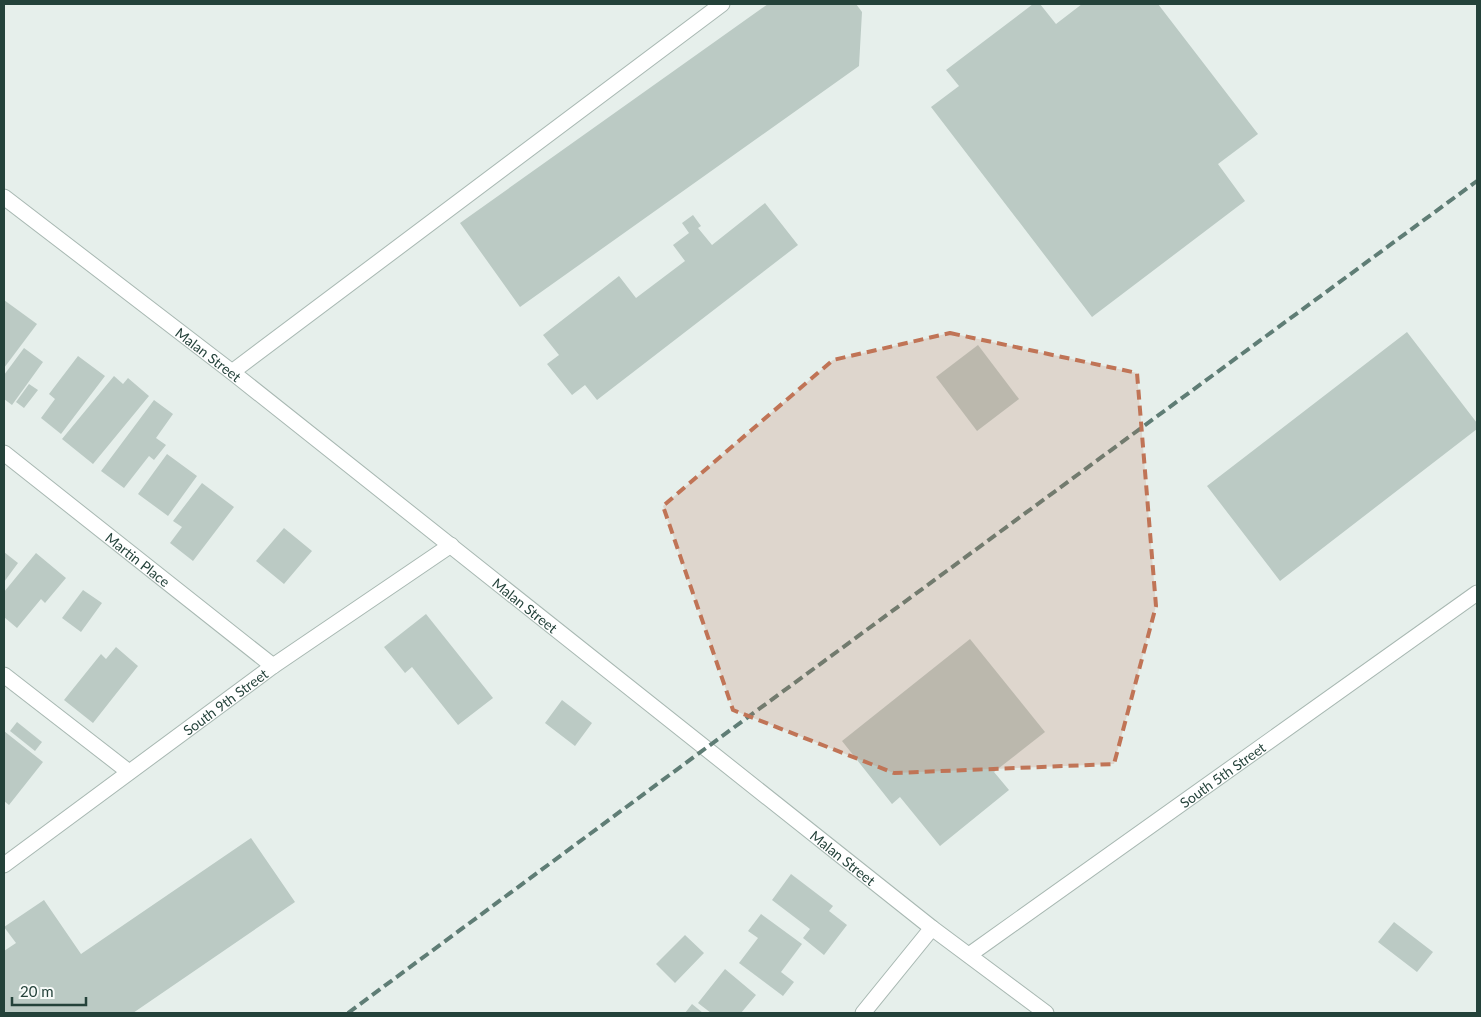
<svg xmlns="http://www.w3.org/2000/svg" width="1481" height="1017" viewBox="0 0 1481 1017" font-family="Lato,sans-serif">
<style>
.building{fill:#bbcac4}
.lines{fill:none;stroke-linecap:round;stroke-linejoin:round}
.minor-casing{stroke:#a8b8b2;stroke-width:17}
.minor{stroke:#fff;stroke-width:15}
.rail{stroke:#5f7d75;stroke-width:4;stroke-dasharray:10 5;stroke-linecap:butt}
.marked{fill:#c07456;fill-opacity:0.2;stroke:#c07456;stroke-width:4;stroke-dasharray:10 6;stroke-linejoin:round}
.labels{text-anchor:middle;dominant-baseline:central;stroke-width:5;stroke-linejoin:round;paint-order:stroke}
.street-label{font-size:14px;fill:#24423a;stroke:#f7fbf9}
</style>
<rect width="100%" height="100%" fill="#e6efeb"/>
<path class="building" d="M768,4h88l6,8 -3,54 -339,241 -60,-84z
M1033,4h7l16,20 26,-20h76l100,130 -40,30 27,37 -153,116 -161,-210 28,-21 -13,-16z
M765,203l33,42 -201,155 -12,-15 -13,10 -25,-31 12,-9 -16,-20 76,-59 17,22 49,-37 -12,-16 16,-12 -7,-10 11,-8 8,11 -3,2 14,17z
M4,300l33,24 -33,44z
M1407,332l70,91v6l-197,152 -73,-95z
M978,345l41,54 -42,32 -41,-54z
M24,348l19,14 -31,43 -8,-6v-24z
M78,356l27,20 -44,58 -20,-16 14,-19 -6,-5z
M114,376l9,8 5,-6 21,18 -56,68 -31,-25z
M29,384l9,6 -14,18 -8,-6z
M154,400l19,14 -17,24 10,7 -12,15 -5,-4 -25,32 -23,-17z
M167,454l30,22 -29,40 -30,-22z
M202,483l32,24 -41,54 -23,-18 12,-16 -9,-6z
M284,528l28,23 -28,33 -28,-23z
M4,552l14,11 -14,19z
M36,553l30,25 -21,25 -4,-4 -24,29 -13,-11v-25z
M83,590l19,13 -21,29 -19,-14z
M426,614l67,84 -35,27 -46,-58 -7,6 -21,-26z
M970,639l75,93 -51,40 15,18 -69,56 -40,-49 -8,7 -50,-63z
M116,647l22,19 -45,57 -29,-23 37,-46 5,5z
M562,700l30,23 -17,23 -30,-23z
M17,722l25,20 -7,9 -25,-20z
M4,731l39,31 -34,43 -5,-4z
M251,838l44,64 -162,111h-129v-62l12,-8 -12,-16 40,-27 37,54z
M791,874l42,32 -4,5 18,14 -23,30 -21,-17 7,-9 -38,-29z
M761,914l41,30 -21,28 13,10 -11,14 -44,-33 19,-25 -10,-7z
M1394,922l39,30 -16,20 -39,-30z
M685,935l19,18 -29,30 -19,-19z
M725,969l31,26 -15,18h-30l-13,-10z
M692,1004l11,9h-18z"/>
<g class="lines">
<defs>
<g id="minor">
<path id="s1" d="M4,197l228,175 700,556 114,85"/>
<path d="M232,372l490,-368"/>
<path id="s2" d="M4,453l269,213"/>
<path d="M4,675l125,97"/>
<path id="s3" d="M4,865l269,-199 178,-121"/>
<path id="s4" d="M969,955l508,-362"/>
<path d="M863,1013l69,-85"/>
</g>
</defs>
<use href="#minor" class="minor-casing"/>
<use href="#minor" class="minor"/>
<path class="rail" d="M348,1013l358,-265 771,-567"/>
</g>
<path class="marked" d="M950,333l187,40 19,233 -42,158 -220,9 -161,-63 -70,-204 170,-146z"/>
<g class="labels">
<g class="street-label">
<text stroke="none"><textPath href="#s1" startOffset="258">Malan Street</textPath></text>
<text stroke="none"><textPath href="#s2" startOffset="171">Martin Place</textPath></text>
<text stroke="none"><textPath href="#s1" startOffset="662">Malan Street</textPath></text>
<text stroke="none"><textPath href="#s3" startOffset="275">South 9th Street</textPath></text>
<text stroke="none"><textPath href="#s4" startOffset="311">South 5th Street</textPath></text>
<text stroke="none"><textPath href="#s1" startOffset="1068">Malan Street</textPath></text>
</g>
</g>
<rect width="1481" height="1017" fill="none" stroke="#24423a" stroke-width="10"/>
<path d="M12 997v8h74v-8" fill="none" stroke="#24423a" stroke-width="2.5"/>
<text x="20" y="997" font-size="15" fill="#24423a" stroke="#f7fbf9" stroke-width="4" paint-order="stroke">20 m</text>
</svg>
